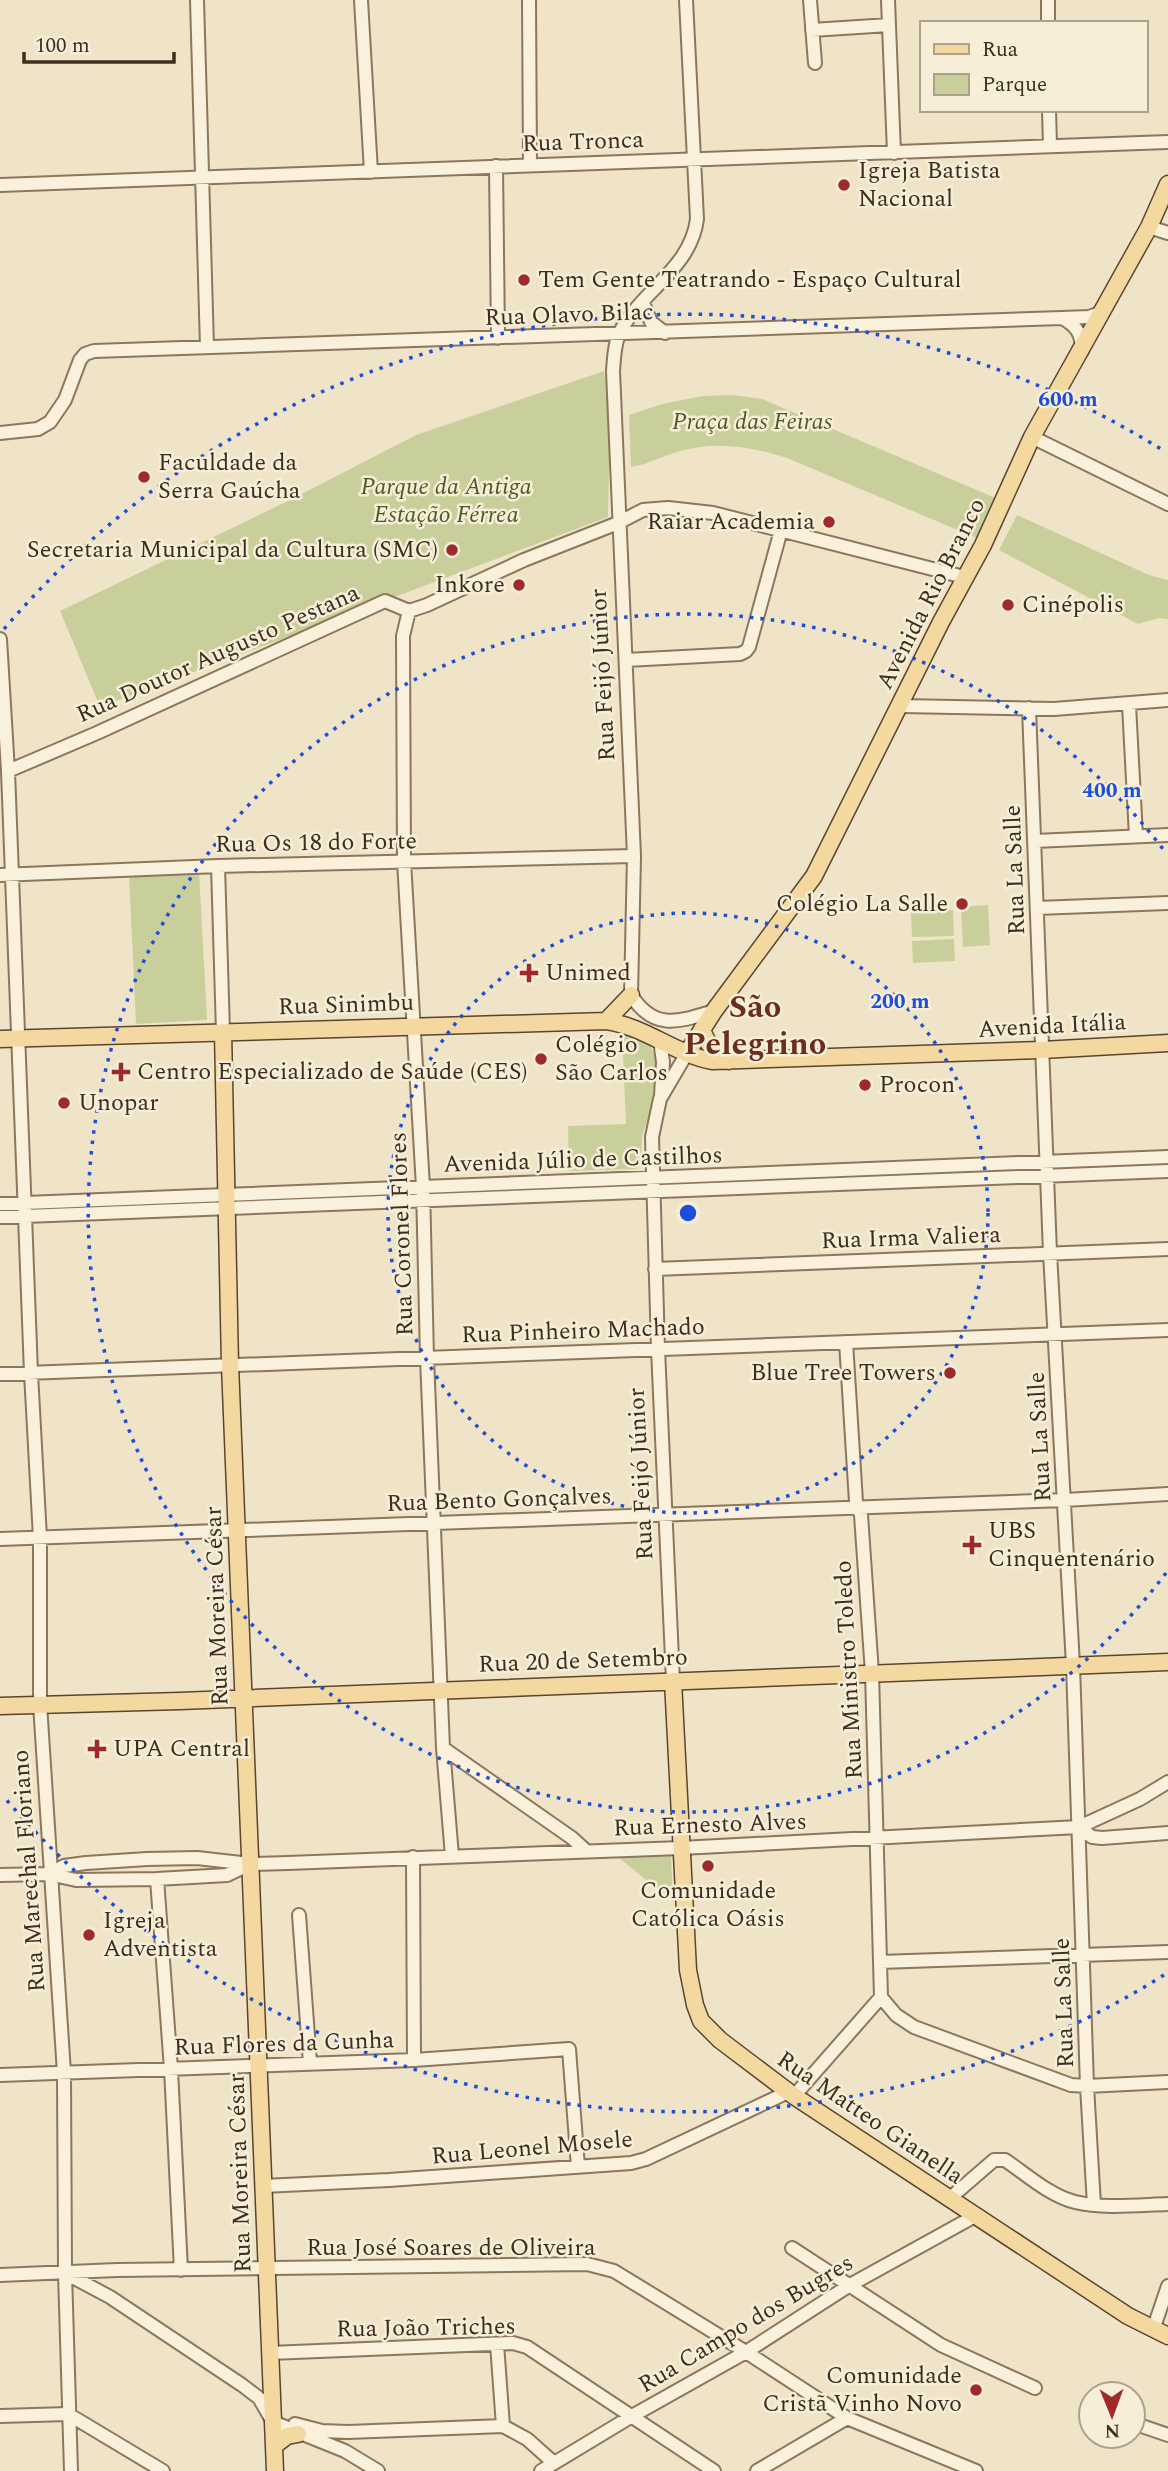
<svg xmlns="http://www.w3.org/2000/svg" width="1168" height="2471" viewBox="0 0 1168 2471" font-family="Spectral,serif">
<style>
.green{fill:#c9cf9b}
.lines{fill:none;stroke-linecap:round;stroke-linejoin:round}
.minor-casing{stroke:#8d765c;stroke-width:16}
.major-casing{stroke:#5b4430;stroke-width:19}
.minor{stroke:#faf1dc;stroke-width:12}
.major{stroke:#f3d9a0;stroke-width:16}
.ring{fill:none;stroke:#1d4ed8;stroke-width:3.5;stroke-dasharray:3.5 7}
.poi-dot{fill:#9e2a2b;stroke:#f7eed8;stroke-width:2.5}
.labels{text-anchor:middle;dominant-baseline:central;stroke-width:5;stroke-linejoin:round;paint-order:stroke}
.street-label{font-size:24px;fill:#3d2e20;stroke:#f7eed8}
.poi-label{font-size:24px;fill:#3d2e20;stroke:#f7eed8;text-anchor:start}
.park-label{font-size:24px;font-style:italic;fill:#4d5a26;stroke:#f7eed8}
.district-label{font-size:32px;font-weight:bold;fill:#6b2e1e;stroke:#f7eed8}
.centre{fill:#1d4ed8;stroke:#f7eed8;stroke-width:3.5}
.ring-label{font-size:21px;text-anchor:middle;font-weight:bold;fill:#1d4ed8;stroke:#f7eed8;stroke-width:5;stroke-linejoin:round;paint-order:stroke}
</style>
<rect width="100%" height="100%" fill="#f0e4c8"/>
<path class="green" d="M604,371l6,38 -2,108 -508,190 -40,-96 230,-111 126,-65z
M732,395l30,4 236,100 -19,40 -192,-81c-35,-11 -67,-17 -103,-8 -18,4 -34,14 -53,17l-2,-52 33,-11 41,-8z
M1017,515l132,60 19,5v39l-9,-1 -21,6 -139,-74z
M199,871l8,149 -71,4 -7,-149z
M988,905l2,40 -27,2 -2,-40z
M953,910l1,26 -42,1 -1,-25z
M954,939l1,22 -42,2 -1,-22z
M632,1032l16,9 9,19 -1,35 -14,41 -1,29 -5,4 -67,2 -1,-45 58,-2 -4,-91z
M671,1854l2,48 -55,-45z"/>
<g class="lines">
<defs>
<path id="minor" d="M197,0l10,347
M361,0l10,172
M529,0l1,165
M686,0l11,219c-6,50 -57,72 -78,115 -5,12 -5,25 -6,37l21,485 -3,139c23,36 47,27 83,16
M810,0l5,63
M888,0l6,153
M1048,0v23
M812,30l77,-5
M1049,110l1,36
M496,166l2,172
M0,185l1168,-43
M1149,227l19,6
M643,303l8,19 14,11
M1062,318c15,8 20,16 20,33
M0,433l38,-4 12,-7 15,-22 15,-40 5,-6 9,-3 968,-33 27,-1 14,-5
M1032,437l136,67
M409,611l-6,25 1,225 19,326 4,171 16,390 9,108
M0,639l8,132 23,602 9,165v166l24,369 1,200 6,198
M626,660l114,-6 6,-3 3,-4 32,-117
M1129,705l7,131
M901,706l153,3 114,-9
M1029,708l21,545 23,412 14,421 7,119
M8,771l89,-38 288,-132 24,10 18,-6 97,-45 94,-37 25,-13 25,-2 45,5 251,64
M1035,841l133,-6
M218,866l5,166
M0,875l218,-9 416,-10
M1037,908l131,-5
M660,1040l3,22 -2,34
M0,1204l1168,-47
M0,1217l1168,-46
M655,1269l513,-20
M846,1342l10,160 5,13 11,158 9,324
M0,1374l1168,-44
M0,1539l1065,-39 103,-6
M673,1681l-15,-332 -6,-212 8,-38 27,-46
M443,1748l129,90 13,12
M1079,1827l61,-28 28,-17
M413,1857l1,203
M49,1874l15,-8 22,-3 61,-4 50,-1 53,6 38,-1 393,-15 398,-21 13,10 10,1 66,-5
M0,1875l49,-1 27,6 81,-1 70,-4 23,-11
M157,1879l14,190 10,201
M299,1915l11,148
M880,1962l288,-10
M881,1997l15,18 18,12 157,58 16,1 81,-4
M0,2075l414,-15 155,-11 9,118
M794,2096l87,-99
M263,2186l126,-6 242,-17 15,-4 142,-67
M949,2199l45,-39h11c21,14 45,36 70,42 29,7 63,3 93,2
M792,2248l149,97 94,43
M65,2273l45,24 132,88 17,13 14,24 72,29 33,20
M0,2275l117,-5 470,-6 27,7 132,81 101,66 129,53
M1153,2330l15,-44
M497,2344l6,82
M270,2353l243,-10 14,4 187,124
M0,2416l68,-2 95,57
M1133,2423l35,12
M295,2424l27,7 26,1 155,-6 24,13 27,24
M541,2471l91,-55 114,-64 104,-67 125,-69
M757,2471l90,-53"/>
<path id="major" d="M606,1021l25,-26
M702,1029c5,16 13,23 27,32
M223,1032l7,333 45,1106
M0,1039l606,-18c38,5 69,33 106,40l330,-11 126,-7
M687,1053l27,-42 100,-135 127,-254 42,-77 49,-108 117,-210 19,-43
M673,1681l15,289 7,35 6,16 19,19 74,56 334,220 40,20
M0,1706l180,-5 988,-39
M274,2446l13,-10 11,-2"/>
</defs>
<use href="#minor" class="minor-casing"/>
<use href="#major" class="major-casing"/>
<use href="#minor" class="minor"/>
<use href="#major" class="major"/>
</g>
<g class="ring">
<circle cx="688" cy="1213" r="300"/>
<path d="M1166 1573A599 599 0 1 1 1166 853"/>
<path d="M1164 1975A899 899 0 0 1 4 1797M4 629A899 899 0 0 1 1164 451"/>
</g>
<g class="poi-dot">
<circle cx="844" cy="185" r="7"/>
<circle cx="524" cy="280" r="7"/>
<circle cx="144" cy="477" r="7"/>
<circle cx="829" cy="522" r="7"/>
<circle cx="452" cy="550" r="7"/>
<circle cx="519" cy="585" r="7"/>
<circle cx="1008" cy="605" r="7"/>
<circle cx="962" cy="904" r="7"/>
<path d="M525.5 962.5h7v7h7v7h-7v7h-7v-7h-7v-7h7z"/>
<circle cx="541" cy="1059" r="7"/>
<path d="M117.5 1061.5h7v7h7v7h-7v7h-7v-7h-7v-7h7z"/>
<circle cx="865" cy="1085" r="7"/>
<circle cx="64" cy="1103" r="7"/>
<circle cx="950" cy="1373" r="7"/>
<path d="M968.5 1534.5h7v7h7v7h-7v7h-7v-7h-7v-7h7z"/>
<path d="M93.5 1738.5h7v7h7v7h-7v7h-7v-7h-7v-7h7z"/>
<circle cx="708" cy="1866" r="7"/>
<circle cx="89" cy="1935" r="7"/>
<circle cx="976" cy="2390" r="7"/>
</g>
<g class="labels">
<g class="street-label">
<text transform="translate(583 142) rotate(-2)">Rua Tronca</text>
<text transform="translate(569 315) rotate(-2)">Rua Olavo Bilac</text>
<text transform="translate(931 594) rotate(-63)">Avenida Rio Branco</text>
<text transform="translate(218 654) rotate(-24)">Rua Doutor Augusto Pestana</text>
<text transform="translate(603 675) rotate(-93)">Rua Feijó Júnior</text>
<text transform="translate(316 843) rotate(-1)">Rua Os 18 do Forte</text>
<text transform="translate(1015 870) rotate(-92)">Rua La Salle</text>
<text transform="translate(346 1005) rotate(-2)">Rua Sinimbu</text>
<text transform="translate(1052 1026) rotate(-3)">Avenida Itália</text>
<text transform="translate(583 1160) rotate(-2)">Avenida Júlio de Castilhos</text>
<text transform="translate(402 1234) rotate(-92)">Rua Coronel Flores</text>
<text transform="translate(911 1238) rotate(-2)">Rua Irma Valiera</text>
<text transform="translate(583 1331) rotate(-2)">Rua Pinheiro Machado</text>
<text transform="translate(1040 1437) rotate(-93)">Rua La Salle</text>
<text transform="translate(641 1474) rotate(-93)">Rua Feijó Júnior</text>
<text transform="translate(499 1500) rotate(-2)">Rua Bento Gonçalves</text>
<text transform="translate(217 1606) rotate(-92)">Rua Moreira César</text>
<text transform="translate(583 1661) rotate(-2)">Rua 20 de Setembro</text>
<text transform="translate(849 1670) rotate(-93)">Rua Ministro Toledo</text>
<text transform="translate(710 1825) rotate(-2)">Rua Ernesto Alves</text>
<text transform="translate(29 1871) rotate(-94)">Rua Marechal Floriano</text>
<text transform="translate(1064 2003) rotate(-92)">Rua La Salle</text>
<text transform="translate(284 2044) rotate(-2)">Rua Flores da Cunha</text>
<text transform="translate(870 2118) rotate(34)">Rua Matteo Gianella</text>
<text transform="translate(532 2148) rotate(-5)">Rua Leonel Mosele</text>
<text transform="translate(240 2173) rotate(-92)">Rua Moreira César</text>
<text x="451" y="2248">Rua José Soares de Oliveira</text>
<text transform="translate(746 2324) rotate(-31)">Rua Campo dos Bugres</text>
<text transform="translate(426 2328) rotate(-1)">Rua João Triches</text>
</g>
<g class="poi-label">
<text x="858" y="171">Igreja Batista<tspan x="858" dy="28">Nacional</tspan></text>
<text x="538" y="280">Tem Gente Teatrando - Espaço Cultural</text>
<text x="158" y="463">Faculdade da<tspan x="158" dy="28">Serra Gaúcha</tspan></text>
<text x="815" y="522" text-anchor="end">Raiar Academia</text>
<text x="438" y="550" text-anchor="end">Secretaria Municipal da Cultura (SMC)</text>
<text x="505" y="585" text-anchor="end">Inkore</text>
<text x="1022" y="605">Cinépolis</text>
<text x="948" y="904" text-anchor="end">Colégio La Salle</text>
<text x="545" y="973">Unimed</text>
<text x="555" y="1045">Colégio<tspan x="555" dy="28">São Carlos</tspan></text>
<text x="137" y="1072">Centro Especializado de Saúde (CES)</text>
<text x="879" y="1085">Procon</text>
<text x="78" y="1103">Unopar</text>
<text x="936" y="1373" text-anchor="end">Blue Tree Towers</text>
<text x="988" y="1531">UBS<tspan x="988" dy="28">Cinquentenário</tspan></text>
<text x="113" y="1749">UPA Central</text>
<text x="708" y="1891" text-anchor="middle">Comunidade<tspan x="708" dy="28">Católica Oásis</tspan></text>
<text x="103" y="1921">Igreja<tspan x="103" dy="28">Adventista</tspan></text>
<text x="962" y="2376" text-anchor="end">Comunidade<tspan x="962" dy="28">Cristã Vinho Novo</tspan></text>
</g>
<g class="park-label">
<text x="752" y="422">Praça das Feiras</text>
<text x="446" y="487">Parque da Antiga<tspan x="446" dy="28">Estação Férrea</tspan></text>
</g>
<g class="district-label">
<text x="755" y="1007">São<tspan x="755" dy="37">Pelegrino</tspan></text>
</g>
</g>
<circle cx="688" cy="1213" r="10" class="centre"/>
<g class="ring-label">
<text x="1068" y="406">600 m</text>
<text x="1112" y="797">400 m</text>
<text x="900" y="1008">200 m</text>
</g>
<rect x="920" y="21" width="228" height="91" fill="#f7eed8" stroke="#ada18e" stroke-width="2"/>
<rect x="934" y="44" width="35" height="10" fill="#f3d9a0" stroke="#ada18e" stroke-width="2"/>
<text x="982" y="56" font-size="21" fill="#3d2e20">Rua</text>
<rect x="934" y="74" width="35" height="21" fill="#c9cf9b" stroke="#ada18e" stroke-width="2"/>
<text x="982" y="91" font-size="21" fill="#3d2e20">Parque</text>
<g transform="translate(1112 2415) rotate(179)"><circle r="33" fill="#f7eed8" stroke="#ada18e" stroke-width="2"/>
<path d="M0-5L12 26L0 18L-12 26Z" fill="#9e2a2b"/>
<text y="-10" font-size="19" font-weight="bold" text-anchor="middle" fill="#3d2e20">N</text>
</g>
<path d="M24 52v10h150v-10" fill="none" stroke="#3d2e20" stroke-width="3.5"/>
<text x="35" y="52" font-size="21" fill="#3d2e20" stroke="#f7eed8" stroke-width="5" paint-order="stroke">100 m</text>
</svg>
